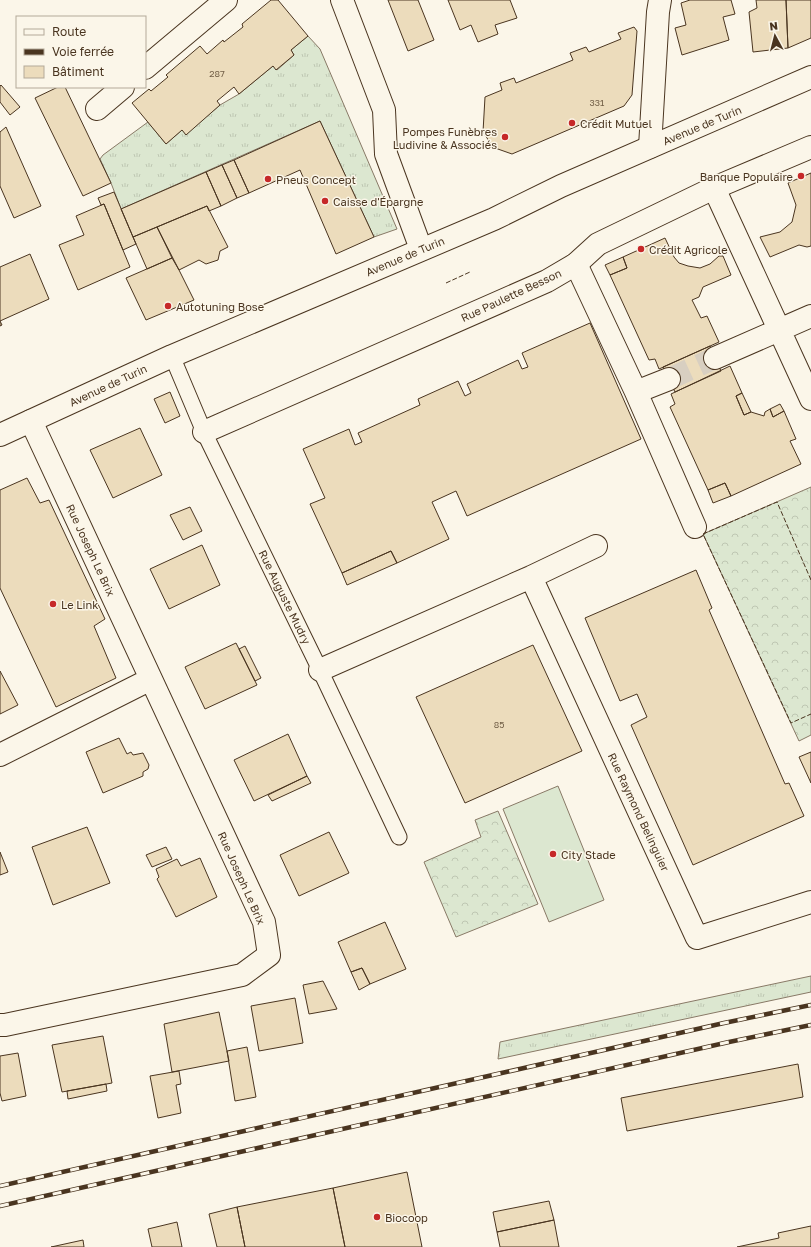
<svg xmlns="http://www.w3.org/2000/svg" width="811" height="1247" viewBox="0 0 811 1247" font-family="'Golos Text',sans-serif">
<style>
.grass{fill:url(#grass-tufts);stroke:#887966}
.forest{fill:url(#forest-crowns);stroke:#887966}
.pitch{fill:#dce7d0;stroke:#887966}
.building{fill:#ecdcbc;stroke:#4a3520}
.lines{fill:none;stroke-linecap:round;stroke-linejoin:round}
.pedestrian-tunnel{stroke:#d8cfc1;stroke-width:22;stroke-dasharray:22 11;stroke-linecap:butt}
.service-casing{stroke:#4a3520;stroke-width:17}
.pedestrian-casing{stroke:#4a3520;stroke-width:24}
.minor-casing{stroke:#4a3520;stroke-width:24}
.secondary-casing{stroke:#4a3520;stroke-width:24}
.service{stroke:#fbf6e9;stroke-width:15}
.pedestrian{stroke:#fbf6e9;stroke-width:22}
.minor{stroke:#fbf6e9;stroke-width:22}
.secondary{stroke:#fbf6e9;stroke-width:22}
.rail-casing{stroke:#4a3520;stroke-width:4.5}
.rail{stroke:#fbf6e9;stroke-width:3;stroke-dasharray:9;stroke-linecap:butt}
.fence{stroke:#4a3520;stroke-width:1;stroke-dasharray:5 2;stroke-linecap:butt}
.poi-dot{fill:#c62828;stroke:#fbf6e9;stroke-width:1.5}
.labels{text-anchor:middle;dominant-baseline:central;stroke-width:3;stroke-linejoin:round;paint-order:stroke}
.number-label{font-size:9px;fill:#725f47}
.poi-label{font-size:11px;fill:#4a3520;stroke:#fbf6e9;text-anchor:start}
.street-label{font-size:11px;fill:#4a3520;stroke:#fbf6e9}
</style>
<defs>
<pattern id="grass-tufts" width="24" height="20" patternUnits="userSpaceOnUse"><rect width="24" height="20" fill="#dce7d0"/><path d="M3 7l-1-3M5 7V3M7 7l1-3M15 17l-1-3M17 17v-4M19 17l1-3" fill="none" stroke="#bec7b2"/></pattern>
<pattern id="forest-crowns" width="20" height="18" patternUnits="userSpaceOnUse"><rect width="20" height="18" fill="#dce7d0"/><path d="M2 6a3 3 0 1 1 6 0M12 15a3 3 0 1 1 6 0" fill="none" stroke="#bec7b2"/></pattern>
</defs>
<rect width="100%" height="100%" fill="#fbf6e9"/>
<path class="grass" d="M308,36l12,13 77,180 -23,8 -54,-116 -199,88 -10,-26 -11,-24 3,-4 45,-33 18,22 16,-14 4,4 34,-29 19,-11 34,-28 4,4 17,-15 -3,-5z
M811,976v16l-313,67 2,-17z"/>
<path class="forest" d="M811,487v248l-12,6 -96,-207z
M498,811l40,93 -82,33 -32,-75 57,-25 -6,-17z"/>
<path class="pitch" d="M558,786l46,114 -55,22 -46,-113z"/>
<path class="building" d="M271,0h7l30,36 -17,14 3,5 -18,15 -3,-4 -34,28 -5,-7 -17,14 3,4 -34,30 -4,-5 -16,14 -34,-41 17,-14 2,2 17,-14 -2,-2 34,-29 7,8 16,-14 1,2 19,-15 -1,-3z
M388,0h30l16,40 -26,11z
M448,0h62l7,18 -22,7 3,9 -20,8 -7,-17 -11,5z
M690,0h41l4,14 -12,3 6,23 -47,15 -7,-27 11,-3 -5,-22z
M756,0h30l2,48 -35,4 -4,-40 8,-4z
M786,0h25v38l-23,10z
M634,27l3,4 -5,64 -8,11 -112,48 -17,-6 -4,-4 -8,-12 2,-35 17,-7 -2,-7 14,-5 2,5 57,-23 -3,-7 16,-6 3,5 32,-13 -3,-6z
M1,85l19,22 -10,8 -10,-13v-16z
M58,87h7l46,96 -28,13 -48,-98z
M320,121l54,116 -38,17 -36,-84 -51,23 -15,-33z
M6,127l35,79 -27,12 -14,-32v-54z
M234,160l15,33 -12,5 -15,-33z
M222,165l15,33 -16,8 -15,-34z
M206,172l15,34 -12,5 -2,-5 -74,31 -12,-28z
M811,173v73l-4,1 -8,-2 -29,12 -10,-20 20,-5 12,-10 4,-17 -8,-22z
M114,192l22,52 -13,6 -19,-46 -3,1 -3,-7z
M104,204l26,63 -52,23 -19,-45 25,-10 -8,-19z
M207,206l21,41 -8,4 -2,9 -12,4 -7,-4 -20,10 -22,-43z
M157,227l15,31 -25,11 -14,-32z
M665,238l9,19 5,6 9,3 12,2 10,-4 9,-8h4l8,19 -28,12 -4,10 -7,3 9,18 6,-2 12,26 -60,27 -4,-10 -6,1 -39,-85 17,-7 -4,-11z
M30,254l19,45 -49,22 2,4 -2,1v-59z
M623,257l4,11 -17,7 -5,-10z
M172,258l7,12 15,30 -48,20 -20,-42z
M590,323l51,116 -174,77 -11,-25 -24,11 17,37 -52,24 -6,-12 -49,22 -32,-69 15,-6 -22,-49 46,-20 6,16 7,-3 -4,-9 62,-28 -2,-6 40,-18 7,15 6,-3 -4,-9 51,-24 4,9 6,-2 -6,-14z
M710,346l11,25 -46,21 -12,-25z
M730,366l12,27 -6,3 8,19 7,-3 13,4 1,-4 5,-3 3,8 11,-6 12,28 -6,2 11,23 -70,32 -6,-13 -17,7 -38,-83 5,-3 -4,-10z
M170,392l10,24 -15,7 -11,-24z
M742,393l9,19 -7,3 -8,-19z
M780,404l4,7 -11,6 -3,-8z
M140,428l22,47 -49,23 -23,-48z
M27,478l13,25 9,-3 56,119 -11,7 22,52 -60,29 -56,-119v-98z
M725,483l6,13 -18,7 -5,-13z
M190,507l12,24 -19,9 -13,-25z
M202,545l18,40 -51,24 -19,-40z
M391,551l6,12 -50,22 -5,-12z
M696,570l16,38 -3,2 76,174 4,-1 15,33 -111,49 -62,-140 16,-8 -10,-23 -17,7 -35,-83z
M236,643l21,42 -52,24 -20,-42z
M533,645l49,106 -117,52 -49,-106z
M245,646l16,32 -6,3 -16,-32z
M0,671l18,34 -18,9z
M288,734l19,42 -53,25 -20,-41z
M119,738l8,16 4,-2 2,3 10,-2 6,12 -1,4 -5,3v4l-40,17 -17,-41z
M811,752v31l-12,-26z
M307,776l4,7 -39,18 -4,-6z
M87,827l23,56 -57,22 -21,-58z
M329,832l20,41 -50,23 -19,-41z
M166,847l6,12 -20,8 -6,-12z
M0,852l8,20 -8,3z
M200,858l17,39 -41,20 -19,-38 2,-2 -3,-8 21,-10 4,7z
M385,922l21,47 -36,15 -8,-16 -11,4 -13,-30z
M362,968l8,16 -11,6 -8,-18z
M323,981l14,28 -28,5 -6,-29z
M295,998l8,45 -44,8 -8,-45z
M219,1012l10,49 -57,11 -8,-48z
M103,1036l9,47 -50,9 -10,-47z
M247,1047l9,50 -21,4 -8,-50z
M18,1053l8,43 -24,5 -2,-8v-37z
M798,1064l5,33 -176,34 -6,-33z
M179,1071l2,13 -5,1 5,28 -23,5 -8,-42z
M106,1084l1,7 -39,8 -1,-8z
M407,1172l15,75h-77l-12,-59z
M333,1188l12,59h-100l-8,-40z
M549,1201l5,19 -57,12 -4,-20z
M237,1207l8,40h-28l-8,-33z
M554,1220l5,27h-59l-3,-15z
M177,1222l5,25h-30l-4,-18z
M811,1226v21h-74l42,-9 -1,-5z
M83,1240l1,7h-33z"/>
<g class="lines">
<path class="pedestrian-tunnel" d="M669,379l46,-21"/>
<defs>
<path id="service" d="M172,356l32,76 116,238 79,167"/>
<path id="pedestrian" d="M714,188l97,211
M576,264l60,128 59,135
M715,358l96,-42
M636,392l33,-13"/>
<path id="minor" d="M342,0l42,110 2,44 35,95
M145,68l81,-68
M97,109l26,-22
M650,147l8,-135 2,-12
M204,432l343,-151 29,-17 22,-20 116,-56 97,-41
M531,577l166,361 114,-36
M320,670l211,-93 65,-31
M0,755l151,-76
M0,1025h5l237,-50 27,-20 -5,-33 -233,-501"/>
<path id="secondary" d="M0,435l172,-79 322,-137 67,-33 250,-109"/>
</defs>
<use href="#service" class="service-casing"/>
<use href="#pedestrian" class="pedestrian-casing"/>
<use href="#minor" class="minor-casing"/>
<use href="#secondary" class="secondary-casing"/>
<use href="#service" class="service"/>
<use href="#pedestrian" class="pedestrian"/>
<use href="#minor" class="minor"/>
<use href="#secondary" class="secondary"/>
<defs>
<path id="rail" d="M0,1186l724,-163 87,-18
M0,1206l729,-164 82,-17"/>
</defs>
<use href="#rail" class="rail-casing"/>
<use href="#rail" class="rail"/>
<path class="fence" d="M446,283l24,-11
M811,580l-34,-78 -74,32 88,189 20,-9"/>
</g>
<g class="poi-dot">
<circle cx="572" cy="123" r="4"/>
<circle cx="505" cy="137" r="4"/>
<circle cx="801" cy="176" r="4"/>
<circle cx="268" cy="179" r="4"/>
<circle cx="325" cy="201" r="4"/>
<circle cx="641" cy="249" r="4"/>
<circle cx="168" cy="306" r="4"/>
<circle cx="53" cy="604" r="4"/>
<circle cx="553" cy="854" r="4"/>
<circle cx="377" cy="1217" r="4"/>
</g>
<g class="labels">
<g class="number-label">
<text x="217" y="73">287</text>
<text x="597" y="102">331</text>
<text x="499" y="724">85</text>
</g>
<g class="poi-label">
<text x="580" y="123">Crédit Mutuel</text>
<text x="497" y="131" text-anchor="end">Pompes Funèbres<tspan x="497" dy="13">Ludivine &amp; Associés</tspan></text>
<text x="793" y="176" text-anchor="end">Banque Populaire</text>
<text x="276" y="179">Pneus Concept</text>
<text x="333" y="201">Caisse d'Épargne</text>
<text x="649" y="249">Crédit Agricole</text>
<text x="176" y="306">Autotuning Bose</text>
<text x="61" y="604">Le Link</text>
<text x="561" y="854">City Stade</text>
<text x="385" y="1217">Biocoop</text>
</g>
<g class="street-label">
<text transform="translate(702 125) rotate(-23)">Avenue de Turin</text>
<text transform="translate(405 256) rotate(-23)">Avenue de Turin</text>
<text transform="translate(511 295) rotate(-25)">Rue Paulette Besson</text>
<text transform="translate(108 385) rotate(-25)">Avenue de Turin</text>
<text transform="translate(91 550) rotate(65)">Rue Joseph Le Brix</text>
<text transform="translate(285 597) rotate(64)">Rue Auguste Mudry</text>
<text transform="translate(639 812) rotate(65)">Rue Raymond Belinguier</text>
<text transform="translate(242 878) rotate(66)">Rue Joseph Le Brix</text>
</g>
</g>
<rect x="16" y="16" width="130" height="72" fill="#fbf6e9" stroke="#b4a999"/>
<rect x="24" y="29" width="20" height="6" fill="#fbf6e9" stroke="#b4a999"/>
<text x="52" y="36" font-size="12" fill="#4a3520">Route</text>
<rect x="24" y="49" width="20" height="6" fill="#4a3520" stroke="#b4a999"/>
<text x="52" y="56" font-size="12" fill="#4a3520">Voie ferrée</text>
<rect x="24" y="66" width="20" height="12" fill="#ecdcbc" stroke="#b4a999"/>
<text x="52" y="76" font-size="12" fill="#4a3520">Bâtiment</text>
<g transform="translate(775 36) rotate(353)" stroke="#fbf6e9" stroke-width="3" paint-order="stroke">
<path d="M0-3L7 15L0 10L-7 15Z" fill="#4a3520"/>
<text y="-6" font-size="11" font-weight="bold" text-anchor="middle" fill="#4a3520">N</text>
</g>
</svg>
